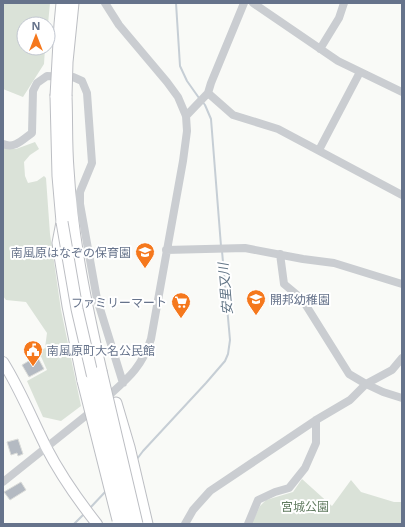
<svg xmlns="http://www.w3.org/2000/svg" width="405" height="527" viewBox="0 0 405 527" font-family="'Noto Sans','Noto Sans JP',sans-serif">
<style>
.green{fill:#dae2d8}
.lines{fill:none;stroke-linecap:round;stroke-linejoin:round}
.stream{stroke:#c6ced5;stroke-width:2}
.building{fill:#b4bac2;stroke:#dbdcd9}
.major-casing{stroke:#bdbfc5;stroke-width:12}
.highway-casing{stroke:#bcbec3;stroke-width:13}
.minor{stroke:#cacdd1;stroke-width:8}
.major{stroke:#fff;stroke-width:10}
.highway{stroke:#fff;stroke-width:11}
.highway-bridge-casing{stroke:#bcbec3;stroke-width:13;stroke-linecap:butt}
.highway-bridge{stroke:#fff;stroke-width:11}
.labels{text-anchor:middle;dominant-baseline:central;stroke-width:4;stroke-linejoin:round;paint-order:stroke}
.poi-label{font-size:12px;fill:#66738b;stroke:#fff;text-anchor:end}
.park-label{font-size:12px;fill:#627c61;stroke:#fff}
.water-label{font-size:13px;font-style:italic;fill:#627586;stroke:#fff}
</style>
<rect width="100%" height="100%" fill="#f9faf7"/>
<path class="green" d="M3,3h47l-2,21h-24v24h21l-1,16 -21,33 -20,-8z
M35,142l4,7 -9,6 -6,7 1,14 3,7 9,-2 7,-5 2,2 4,56 11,76 20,96 -20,15 -18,-4 -16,-36 20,-11 -8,-18 6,-4 2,-15 -21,-31 -20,-2 -3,-4v-149l13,2z
M302,479l30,27 19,-26 10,12 33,10h8v22h-151l9,-18 6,-6 27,-8z"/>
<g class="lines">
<path class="stream" d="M176,3l4,63 7,15 12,17
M202,101l3,4 6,14 10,127
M137,459l6,-8 63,-68 19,-22 3,-7 2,-14 -8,-89
M90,508l16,-17
M74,524l11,-11"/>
</g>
<path class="building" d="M37,356l7,13 -15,8 -7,-12z
M18,439l5,15 -5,2 -1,-3 -6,2 -4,-13z
M21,482l5,8 -16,10 -6,-8z"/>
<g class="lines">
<defs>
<path id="major" d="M3,362c17,27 29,57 43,85 14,27 32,53 51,77"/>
<path id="highway" d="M56,96l2,80 4,46 -4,21 10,63 15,75
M66,96c1,24 0,49 2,73 4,69 18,136 33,202
M116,403l13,44 18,77"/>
</defs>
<use href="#major" class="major-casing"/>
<use href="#highway" class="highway-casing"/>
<path class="minor" d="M253,3l85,58 64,31
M320,49l19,-31 5,-15
M208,93l25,22 45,14 124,66
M186,116l22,-23 3,-10 33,-80
M3,144c12,5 19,-4 29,-11l1,-42 4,-8 10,-7 26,1 9,4 5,12 5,70 -12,29v12l17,95 26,84
M319,150l41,-78
M166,250l79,-2 58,11 31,4 68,21
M280,254l4,30 18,15 47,75 17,10 17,8 19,6
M105,399c22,-20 36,-30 46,-60l32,-178 4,-30 -1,-15 -8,-19 -11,-15 -48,-57 -14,-22
M3,482l90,-72
M185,524l8,-14 17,-19 106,-71 34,-20 16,-16 26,-14 10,-12
M248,524l10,-24 17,-8 14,-4 16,-20 11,-25v-23"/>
<use href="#major" class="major"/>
<use href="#highway" class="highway"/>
<defs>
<path id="highway-bridge" d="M56,96l4,-72 2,-21
M66,96l1,-34 6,-59
M62,222l15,87 50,215
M101,371l36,153
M83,381l35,139"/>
</defs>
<use href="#highway-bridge" class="highway-bridge-casing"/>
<use href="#highway-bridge" class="highway-bridge"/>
</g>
<defs>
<symbol id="school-pin" viewBox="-11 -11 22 30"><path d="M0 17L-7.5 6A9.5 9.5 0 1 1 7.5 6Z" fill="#f5781d" stroke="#fff"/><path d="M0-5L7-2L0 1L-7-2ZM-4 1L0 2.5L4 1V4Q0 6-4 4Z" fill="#fff"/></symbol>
<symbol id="supermarket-pin" viewBox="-11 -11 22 30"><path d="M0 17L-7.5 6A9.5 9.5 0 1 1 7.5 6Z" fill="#f5781d" stroke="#fff"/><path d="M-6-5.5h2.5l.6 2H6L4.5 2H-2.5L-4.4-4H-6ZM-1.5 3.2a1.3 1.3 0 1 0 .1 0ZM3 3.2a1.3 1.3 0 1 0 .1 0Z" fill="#fff"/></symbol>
<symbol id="civic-pin" viewBox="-11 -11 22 30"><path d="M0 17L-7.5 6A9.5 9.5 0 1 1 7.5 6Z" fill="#f5781d" stroke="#fff"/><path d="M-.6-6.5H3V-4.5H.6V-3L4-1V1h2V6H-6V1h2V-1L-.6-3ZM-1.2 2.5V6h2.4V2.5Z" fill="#fff"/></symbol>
</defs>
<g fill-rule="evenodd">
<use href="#school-pin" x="134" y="241" width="22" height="30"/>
<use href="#school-pin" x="245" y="288" width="22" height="30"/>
<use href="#supermarket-pin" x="170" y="291" width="22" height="30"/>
<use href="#civic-pin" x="22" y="339" width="22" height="30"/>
</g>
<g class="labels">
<g class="poi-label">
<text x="131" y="252">南風原はなぞの保育園</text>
<text x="270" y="299" text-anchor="start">開邦幼稚園</text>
<text x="167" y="302">ファミリーマート</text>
<text x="47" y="350" text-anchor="start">南風原町大名公民館</text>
</g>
<g class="park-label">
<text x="305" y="506">宮城公園</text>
</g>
<g class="water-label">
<text transform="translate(225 289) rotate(-95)">安里又川</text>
</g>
</g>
<rect width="405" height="527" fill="none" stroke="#66738b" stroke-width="8"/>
<g transform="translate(36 36)"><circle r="19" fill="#ffffff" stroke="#c2c7d1"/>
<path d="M0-3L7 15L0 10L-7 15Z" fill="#f5781d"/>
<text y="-6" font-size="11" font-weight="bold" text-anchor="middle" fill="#66738b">N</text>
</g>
</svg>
